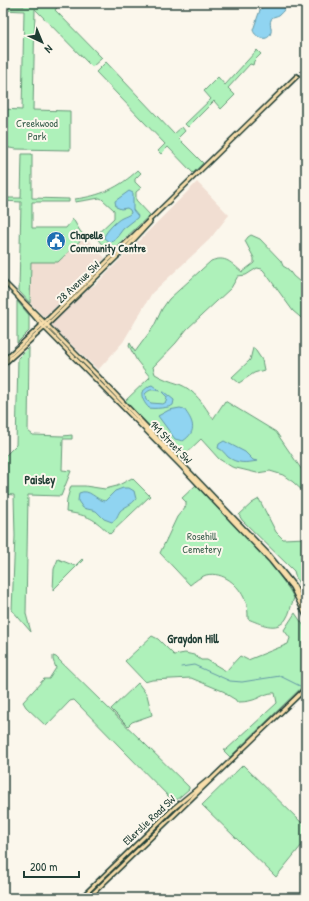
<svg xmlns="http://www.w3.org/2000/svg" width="309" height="901" viewBox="0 0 309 901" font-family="'Patrick Hand',sans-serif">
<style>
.built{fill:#f1ded2}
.green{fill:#aef1ba;stroke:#669777}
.water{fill:#90d4f1;stroke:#6398a5}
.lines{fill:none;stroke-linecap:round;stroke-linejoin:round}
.stream{stroke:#6398a5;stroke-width:1}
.major-casing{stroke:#1f3d34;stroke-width:6}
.major{stroke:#f9deab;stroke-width:3}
.labels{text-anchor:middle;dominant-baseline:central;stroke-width:4;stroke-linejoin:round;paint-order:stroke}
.park-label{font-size:11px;fill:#3c614f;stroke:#fbf7ec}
.poi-label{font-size:11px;font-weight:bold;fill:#1f3d34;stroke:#fbf7ec;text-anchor:start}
.street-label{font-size:11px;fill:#1f3d34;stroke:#fbf7ec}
.neighbourhood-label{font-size:12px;font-weight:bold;fill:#1f3d34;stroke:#fbf7ec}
</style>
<rect width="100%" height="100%" fill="#fbf7ec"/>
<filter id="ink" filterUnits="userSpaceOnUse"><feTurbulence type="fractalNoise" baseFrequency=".025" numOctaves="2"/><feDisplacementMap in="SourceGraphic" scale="8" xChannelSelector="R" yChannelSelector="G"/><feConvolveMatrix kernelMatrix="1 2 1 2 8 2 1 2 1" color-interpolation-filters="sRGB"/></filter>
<g filter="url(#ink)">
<path class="built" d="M197,182l32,33 -20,25 -57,53 -29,49 -25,28 -47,-45 35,-34 11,-8z
M85,236l20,22 -60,59h-1l-14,-14 1,-41h27z"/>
<path class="green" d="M24,3h25l2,2 2,-2h8l-6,7 47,48 -10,9 -57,-58 -2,101 37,1v39l-54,-1 -13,-2v-38l19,1 2,-99 -21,-1v-4h21z
M257,50l4,4 -7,7 -1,4 -3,-1 -22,24 7,7 -14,14 -7,-8 -26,26 -3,-3 26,-25 -7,-8 14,-14 7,8z
M106,62l68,72 8,-7 3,4 -7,7 25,25 -10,10 -25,-26 -7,7 -3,-3 7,-7 -69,-72z
M22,154h10v44l37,1v3h-37v26h34l7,-9 7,12 5,5 -27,26h-27l-1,41 -11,-12 2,-89 -18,-1v-3h18z
M138,170l3,3 -6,6v3l6,6 -5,4v8l14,15 -41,38 -14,-17 19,-18v-8l-12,-11 -2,-1 -25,4v-3c25,-3 44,-11 63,-29z
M251,235l9,4 21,22 2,5 5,3 5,7 13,11v35l-13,-11 -29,-40 -2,-2 -5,-1 -11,7 -8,1 -7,12 -44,41 -11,14 -23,24 2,7c8,5 15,7 24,10 16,6 25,21 34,35l12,-18 51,31 30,44v18l-13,-12 -10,-7 -13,-4 -13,2 -25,-6 -13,-8 -18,-20 -20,19 -56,-57 25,-24 -13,-16 -8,-15 1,-3 5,9 19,-26 8,-17 7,-10 42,-38c15,-6 20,2 31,11l12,-9v-5l-9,-17 3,-4z
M17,301l12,14v16l-12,12z
M29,347l-1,84 5,4 30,1 9,-1v4h-9l-1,31 9,1 -10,25 -33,-1 -2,119 5,18 -19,-22 3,-74 -1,-41 -11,-1v-36l13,-13 2,-87z
M253,348h1l8,12 2,10 -10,3 -15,10 -7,-6 18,-17z
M132,478l18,18 -40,38c-17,-16 -20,-18 -44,-22l1,-13 4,-13h14l20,3 12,-3z
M196,485l76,80 17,24 5,9c-3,7 -4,15 -8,21 -9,14 -27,4 -38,0 0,-7 0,-13 -3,-19 -6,-15 -22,-29 -39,-25 -6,2 -11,6 -16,10l-30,-32 17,-36 9,-11v-4l-4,-4z
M259,499l17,33 7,7 23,-1v60l-10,-20 -2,-7 -52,-51 -3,-5 13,-12z
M58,559l17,7 7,-7 1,1 -30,30 1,-21z
M295,613l11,16v54l-76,74 -7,-7h3l51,-47 -2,-10c-8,-1 -15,5 -22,7 -6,2 -12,2 -17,2v-2l-10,-6 -1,-2 -34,-14 -39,2 -7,2 -20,-21 27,-25 6,3 16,16 11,-2 9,2 7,5h6l19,11 14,-15 8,4 40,-16 2,-6 -6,-8z
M53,656l3,1 133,130v2l-15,13 -100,-102 -4,1 -24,25 -20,-19 -3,-5 21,-23h5l7,-11 -3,-8z
M138,683l9,12 5,20 -20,7 -4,4 -17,-17z
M243,765l63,62v13l-30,37 -74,-72z"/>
<path class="water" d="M266,3h23c-3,4 -6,9 -10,12 -4,2 -7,1 -8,5 -2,4 1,8 0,12 -2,11 -16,6 -18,-2l7,-20z
M129,191l4,2v17l5,6 -1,2 -14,11 -9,12 -5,1 -5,-4c0,-5 13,-18 18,-20 4,-2 6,-2 9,-5l-1,-3 -3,-2 -6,1 -5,-2 -1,-6z
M152,385l8,6c-7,-1 -9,-3 -15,3l1,6 5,3 12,1 3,-2 1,-5 -5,-5h2l10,8 -1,5c-3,3 -20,4 -24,3 -4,-4 -8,-10 -7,-16l7,-6z
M180,408l4,1c9,12 14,22 -1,32l-8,-2 -17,-23 11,-6z
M224,441l21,11 8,8 4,1c-10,2 -20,3 -29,-4 -3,-3 -5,-7 -10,-9l1,-4z
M123,488h6l5,3 2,8c-4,6 -11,7 -16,12 -3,5 -3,8 -8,11l-8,-3 -8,-8 -13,-3 -5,-7 1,-8c11,-5 16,7 26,8l10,-10z"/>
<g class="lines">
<path class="stream" d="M181,667l13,-2 36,16 12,1 38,-6 20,10"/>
<defs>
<path id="major" d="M3,281l94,94 172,180 25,31 12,24
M18,297l24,28 138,140 91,96 21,26 14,29
M3,361l39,-36 255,-249
M3,365l42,-38 83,-81 22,-24
M81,898l93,-90 34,-28
M88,898l218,-210"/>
</defs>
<use href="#major" class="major-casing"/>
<use href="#major" class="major"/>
</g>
</g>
<defs>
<symbol id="civic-disc" viewBox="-11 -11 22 22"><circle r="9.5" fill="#1f6fb2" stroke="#fbf7ec"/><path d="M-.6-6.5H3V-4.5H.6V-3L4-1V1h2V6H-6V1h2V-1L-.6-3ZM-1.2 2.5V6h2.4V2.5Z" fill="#fff"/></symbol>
</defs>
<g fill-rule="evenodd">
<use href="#civic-disc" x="45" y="230" width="22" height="22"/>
</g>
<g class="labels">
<g class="park-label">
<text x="37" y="123">Creekwood<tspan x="37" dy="13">Park</tspan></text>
<text x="202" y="536">Rosehill<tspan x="202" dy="13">Cemetery</tspan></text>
</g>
<g class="poi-label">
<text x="70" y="235">Chapelle<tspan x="70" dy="13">Community Centre</tspan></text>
</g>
<g class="street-label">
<text transform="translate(78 282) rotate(-44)">28 Avenue SW</text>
<text transform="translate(171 442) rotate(46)">141 Street SW</text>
<text transform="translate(149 820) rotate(-43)">Ellerslie Road SW</text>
</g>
<g class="neighbourhood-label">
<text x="40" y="479">Paisley</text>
<text x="193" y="638">Graydon Hill</text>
</g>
</g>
<rect width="309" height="901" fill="none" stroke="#fbf7ec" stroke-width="16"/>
<rect x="8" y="8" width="293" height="885" fill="none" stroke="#1f3d34" stroke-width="1.5" filter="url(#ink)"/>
<g transform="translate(42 42) rotate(136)" stroke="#fbf7ec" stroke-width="3" paint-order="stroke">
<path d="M0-3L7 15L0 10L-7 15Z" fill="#1f3d34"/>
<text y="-6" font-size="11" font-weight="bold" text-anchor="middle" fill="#1f3d34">N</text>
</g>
<path d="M24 871v6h55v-6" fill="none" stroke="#1f3d34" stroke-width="2"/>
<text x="30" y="871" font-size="12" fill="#1f3d34" stroke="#fbf7ec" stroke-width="3" paint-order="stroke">200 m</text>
</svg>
